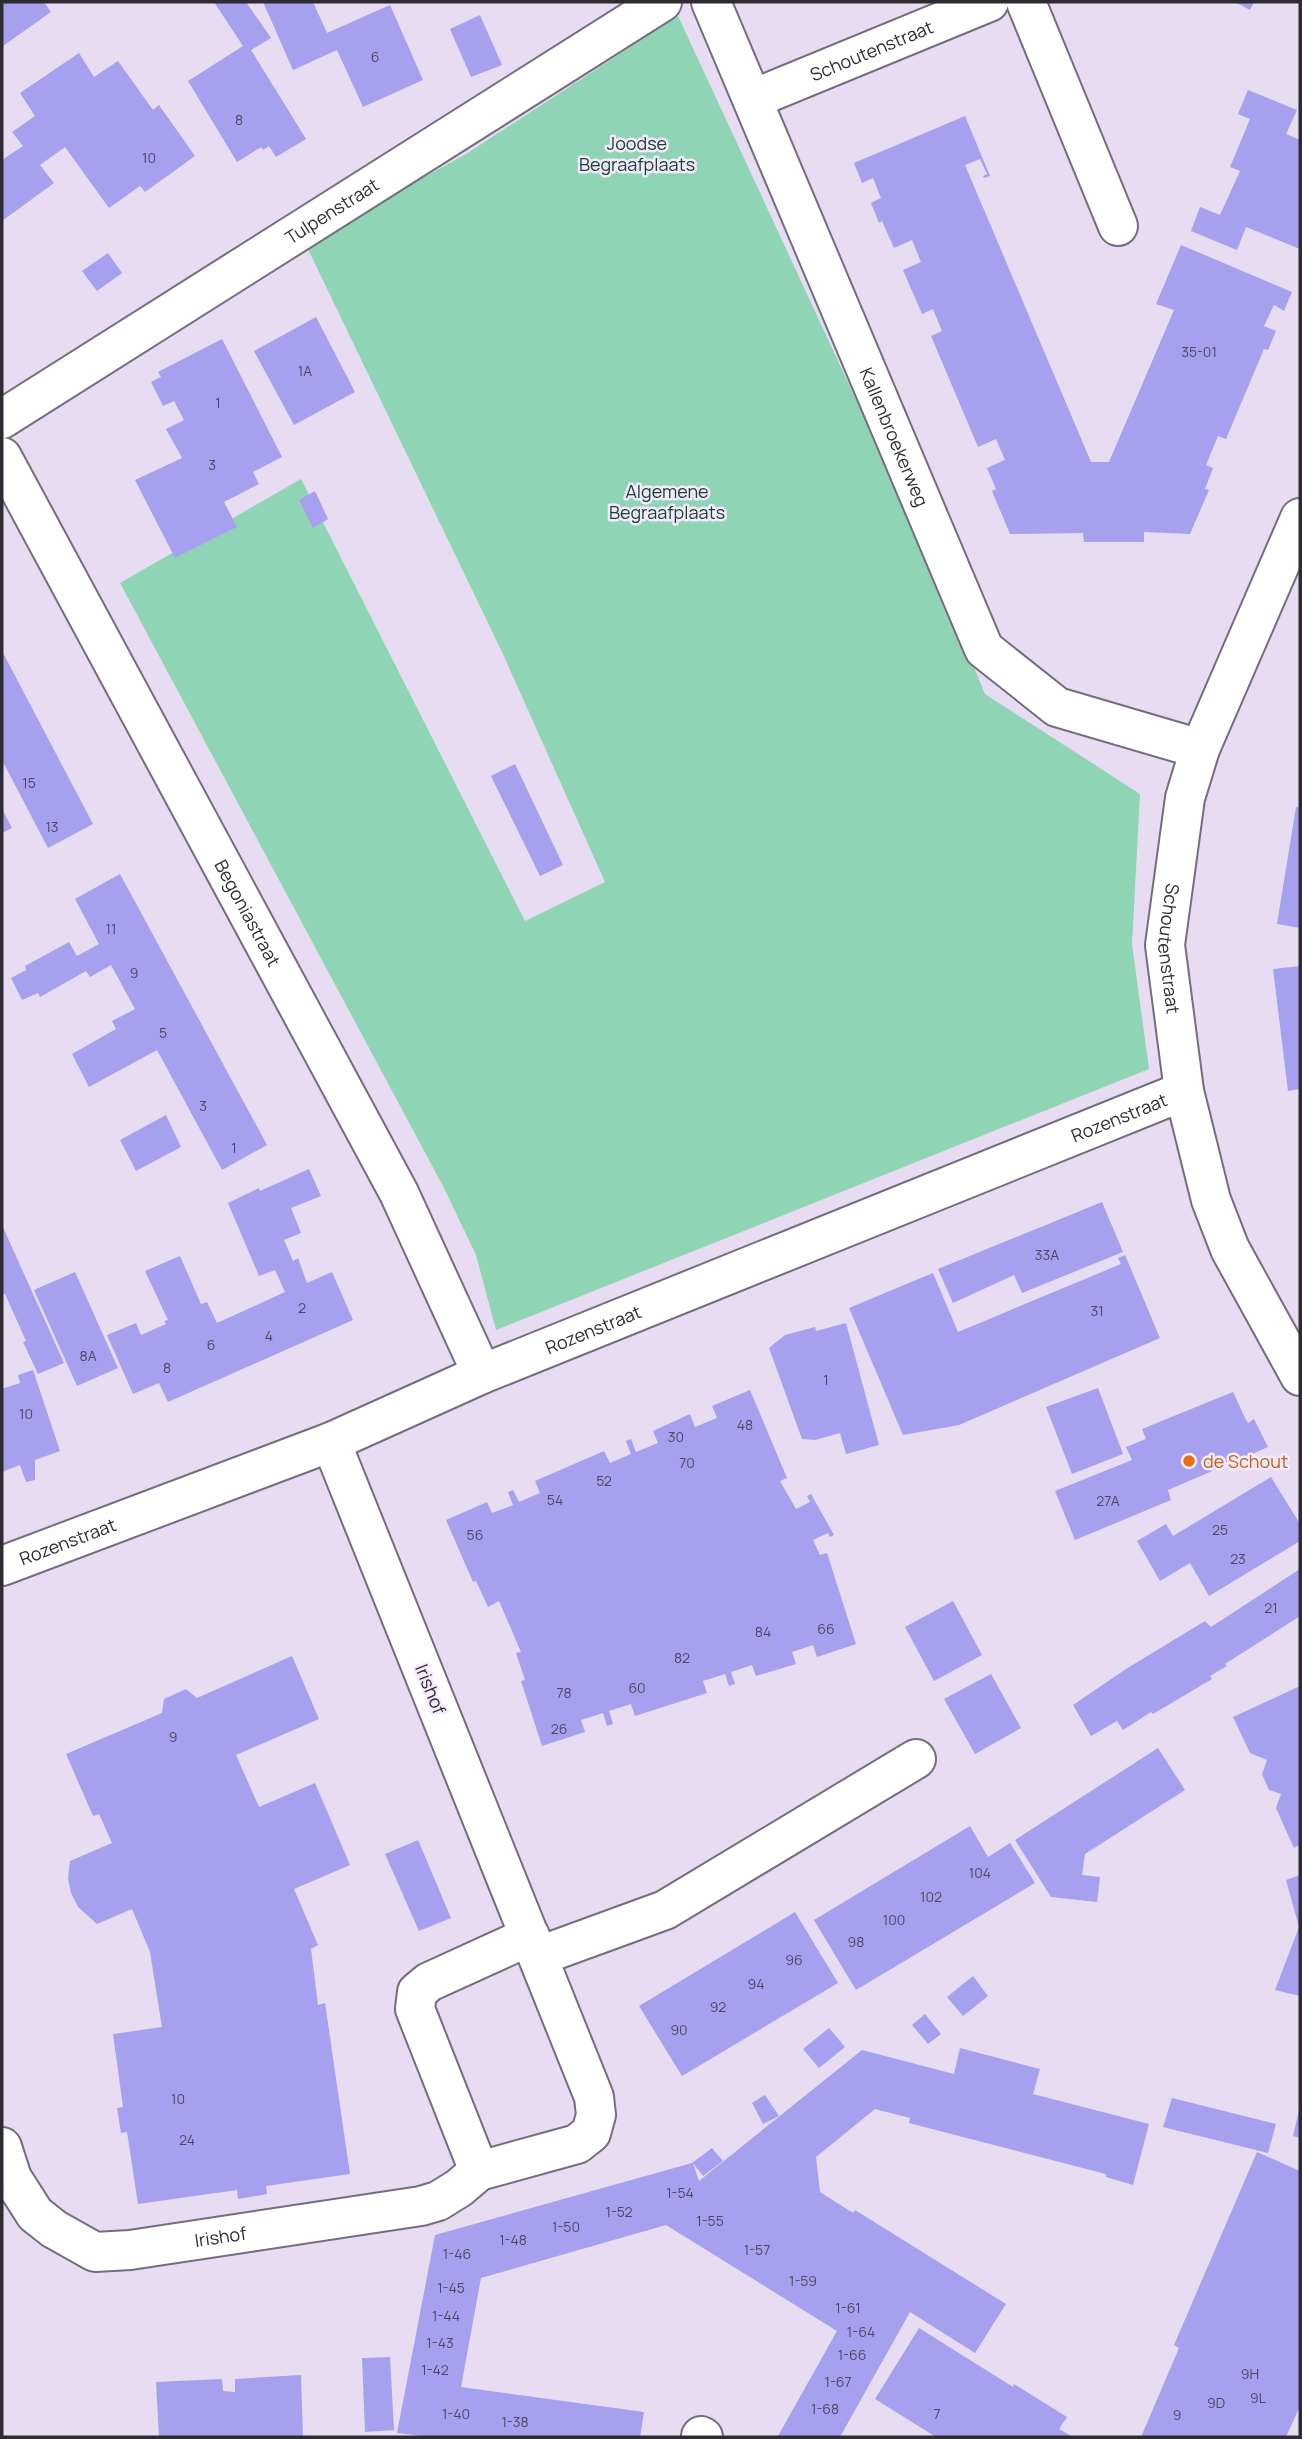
<svg xmlns="http://www.w3.org/2000/svg" width="1302" height="2439" viewBox="0 0 1302 2439" font-family="Manrope,sans-serif">
<style>
.green{fill:#8fd5b5}
.building{fill:#a6a0ee}
.lines{fill:none;stroke-linecap:round;stroke-linejoin:round}
.minor-casing{stroke:#766c7f;stroke-width:42}
.minor{stroke:#fff;stroke-width:38}
.food-dot{fill:#e8710a;stroke:#f5e9ff;stroke-width:2.5}
.labels{text-anchor:middle;dominant-baseline:central;stroke-width:5;stroke-linejoin:round;paint-order:stroke}
.number-label{font-size:14px;fill:#4d4862}
.street-label{font-size:18px;fill:#2f2b33;stroke:#f5e9ff}
.park-label{font-size:18px;fill:#174130;stroke:#f5e9ff}
.food-label{font-size:18px;fill:#c56008;stroke:#f5e9ff;text-anchor:start}
</style>
<rect width="100%" height="100%" fill="#e7dcf1"/>
<path class="green" d="M678,16l245,528 62,150 155,100 -8,150 17,125 -653,261 -20,-75 -32,-67 -324,-605 181,-104 224,442 80,-39 -103,-230 -197,-409 161,-89z"/>
<path class="building" d="M2,2h42l7,10 -48,34z
M214,2h32l25,36 -20,12 55,89 -30,18 -7,-11 -6,4 -2,-3 -24,15 -49,-81 55,-35z
M263,2h50l14,31 63,-28 33,75 -60,27 -26,-57 -44,20z
M1235,2h19l-4,8z
M480,15l22,50 -31,12 -21,-48z
M79,53l15,24 24,-16 35,49 6,-5 36,51 -50,36 -5,-6 -31,22 -44,-61 -25,18 14,18 -52,38v-61l21,-14 -11,-14 23,-16 -15,-23z
M1248,90l49,20 -11,24 14,6v109l-54,-22 -9,23 -46,-19 9,-24 20,8 20,-44 -10,-4 20,-48 -12,-5z
M965,116l25,60 -6,2 -1,-2 4,-2 -7,-15 -15,6 126,297h18l65,-152 -18,-6 25,-59 111,47 -8,19 -10,-6 -10,21 12,5 -8,19 -4,-1 -38,90 -8,-3 -12,29 7,3 -8,21 4,1 -19,44 -46,-2v10h-60l-1,-9 -73,1 -18,-43 4,-2 -9,-21 18,-8 -9,-21 -18,8 -47,-111 11,-5 -9,-22 -11,5 -19,-44 18,-8 -9,-22 -18,8 -12,-27 -3,2 -8,-20 10,-5 -8,-20 -11,5 -8,-20z
M108,253l14,20 -25,18 -15,-20z
M316,317l39,75 -61,33 -40,-74z
M222,339l60,118 -29,15 6,12 -35,18 13,25 -62,31 -40,-78 47,-22 -16,-29 18,-9 -10,-19 -11,5 -12,-24 10,-5 -3,-5z
M315,491l13,28 -15,9 -14,-28z
M2,651l91,173 -45,24 -46,-88z
M515,764l48,101 -23,11 -49,-100z
M1296,807l4,1v120l-23,-4z
M2,809l10,19 -10,5z
M120,874l147,271 -45,25 -65,-120 -68,37 -17,-33 44,-25 -4,-8 23,-12 -24,-44 -21,12 -4,-6 -46,26 -2,-4 -16,7 -11,-22 15,-8 -1,-4 44,-24 8,14 22,-12 -24,-45z
M1300,966v123l-12,2 -15,-122z
M166,1115l15,32 -45,24 -16,-31z
M309,1169l12,27 -30,12 10,25 -17,7 9,21 5,-3 9,25 25,-11 21,48 -185,82 -9,-19 -26,11 -26,-59 29,-12 5,12 25,-11 -2,-3 4,-1 -23,-49 35,-15 21,48 6,-2 10,21 68,-31 -10,-22 -16,6 -31,-73 31,-15 1,3z
M1102,1202l21,50 -101,41 -8,-18 -61,28 -15,-34z
M2,1225l62,138 -26,11 -15,-32 3,-1 -21,-47 -3,1z
M1125,1255l35,83 -201,87 -56,10 -54,-127 84,-35 25,59 163,-68 -3,-6z
M75,1272l43,96 -41,18 -43,-96z
M846,1323l33,122 -33,9 -6,-21 -25,7 -13,-1 -33,-91 16,-13 30,-8 1,4z
M33,1370l27,81 -25,9v20l-9,2 -6,-17 -18,7v-83l18,-6 -2,-8z
M1098,1388l25,66 -51,20 -26,-67z
M750,1390l37,88 -7,3 16,28 14,-7 -3,-6 4,-2 23,41 -4,2 -2,-4 -15,7 7,15 7,-2 29,91 -39,13 -4,-12 -21,7 4,12 -40,12 -4,-11 -21,7 4,12 -6,2 -4,-12 -22,7 4,12 -72,23 -4,-12 -22,7 4,13 -6,2 -4,-13 -22,7 4,12 -43,14 -21,-65 4,-1 -9,-27 5,-1 -22,-51 -11,6 -12,-26 -3,1 -27,-62 41,-18 5,11 21,-8 -5,-13 5,-2 6,12 21,-9 -5,-12 69,-30 6,12 21,-9 -5,-13 5,-2 5,13 22,-9 -5,-12 37,-17 5,13 22,-9 -5,-12z
M1233,1392l13,28 2,3 6,-4 14,28 -100,43 3,10 -96,40 -20,-49 77,-31 -6,-13 20,-8 -4,-10z
M1271,1477l29,47v17l-91,55 -19,-33 -30,18 -23,-40 29,-17 7,12z
M1300,1569v47l-75,48 2,2 -17,10 2,3 -59,35 -2,-2 -28,18 -6,-9 -26,15 -18,-31 53,-36 79,-48 6,6z
M953,1601l29,54 -48,26 -29,-54z
M292,1656l27,63 -83,36 23,52 56,-24 35,82 -56,24 24,56 -7,4 7,56 7,-2 25,171 -84,12 1,8 -29,5 -1,-9 -99,14 -11,-72 -6,1 -4,-25 6,-1 -10,-73 49,-7 -12,-75 -18,-43 -35,15 -19,-17 -7,-14 -3,-15 2,-17 42,-18 -13,-29 -6,2 -27,-62 96,-41 2,-14 22,-10 11,9z
M991,1674l30,54 -46,26 -31,-55z
M1300,1686v159l-6,3 -18,-40 5,-14 -12,-4 -7,-16 5,-14 -17,-7 -17,-36z
M1158,1748l27,42 -100,64 -3,21 18,2 -3,25 -46,-5 -36,-57z
M970,1826l18,31 22,-14 25,40 -179,107 -42,-70z
M418,1840l33,78 -32,13 -34,-77z
M1300,1875v121l-25,-6 24,-63 -13,-47z
M795,1912l43,71 -156,93 -43,-70z
M973,1976l15,20 -25,20 -16,-19z
M925,2014l16,20 -13,10 -16,-19z
M829,2028l16,19 -26,21 -16,-19z
M960,2048l80,21 -7,25 116,30 -16,61 -27,-8v-3l-197,-51 1,-5 -35,-9 -59,48 4,35 33,21 2,-3 151,94 -31,49 -65,-41 -70,125h-59l-3,-1 59,-105 -171,-106 -185,53 -20,109 183,25 -4,25h-208l-35,-4 38,-198 257,-72 20,-15 11,13 -20,15 -10,-13 6,18 163,-131 92,24z
M765,2095l14,21 -16,8 -11,-21z
M1172,2098l104,26 -8,29 -105,-26z
M1299,2110h1v28l-7,-2z
M1257,2152l43,19v235l-14,31h-145l38,-89 -5,-3z
M919,2328l94,59 1,-3 53,33 -8,12 14,8h-137l-61,-38z
M390,2357l4,73 -29,2 -3,-74z
M301,2375l2,62h-144l-3,-55 66,-3 1,12 12,1v-13z"/>
<g class="lines">
<defs>
<g id="minor">
<path id="s1" d="M711,2l273,647 73,58 143,42"/>
<path d="M1026,2l92,224"/>
<path id="s2" d="M753,99l236,-97"/>
<path id="s3" d="M2,419l660,-417"/>
<path id="s4" d="M2,457l397,736 83,181"/>
<path id="s5" d="M1300,518l-100,231 -15,49 -20,147 19,146 27,109 19,49 70,127"/>
<path id="s6" d="M2,1566l329,-124 151,-68 702,-283"/>
<path d="M539,1956l126,-46 251,-151"/>
<path id="s7" d="M2,2147l10,31 23,36 19,15 41,23 35,-2 291,-44 17,-5 21,-13 20,-17 98,-27 14,-11 5,-18 -2,-18 -263,-655"/>
<path d="M479,2171l-64,-162 2,-17 12,-10 101,-46"/>
<path d="M701,2436l2,1"/>
</g>
</defs>
<use href="#minor" class="minor-casing"/>
<use href="#minor" class="minor"/>
</g>
<circle class="food-dot" cx="1189" cy="1461" r="7"/>
<g class="labels">
<g class="number-label">
<text x="375" y="56">6</text>
<text x="239" y="119">8</text>
<text x="149" y="157">10</text>
<text x="1199" y="351">35-01</text>
<text x="305" y="370">1A</text>
<text x="218" y="402">1</text>
<text x="212" y="464">3</text>
<text x="29" y="782">15</text>
<text x="52" y="826">13</text>
<text x="111" y="928">11</text>
<text x="134" y="972">9</text>
<text x="163" y="1032">5</text>
<text x="203" y="1105">3</text>
<text x="234" y="1147">1</text>
<text x="1047" y="1254">33A</text>
<text x="302" y="1307">2</text>
<text x="1097" y="1310">31</text>
<text x="269" y="1335">4</text>
<text x="211" y="1344">6</text>
<text x="88" y="1355">8A</text>
<text x="167" y="1367">8</text>
<text x="826" y="1379">1</text>
<text x="26" y="1413">10</text>
<text x="745" y="1424">48</text>
<text x="676" y="1436">30</text>
<text x="687" y="1462">70</text>
<text x="604" y="1480">52</text>
<text x="555" y="1499">54</text>
<text x="1108" y="1500">27A</text>
<text x="1220" y="1529">25</text>
<text x="475" y="1534">56</text>
<text x="1238" y="1558">23</text>
<text x="1271" y="1607">21</text>
<text x="826" y="1628">66</text>
<text x="763" y="1631">84</text>
<text x="682" y="1657">82</text>
<text x="637" y="1687">60</text>
<text x="564" y="1692">78</text>
<text x="559" y="1728">26</text>
<text x="173" y="1736">9</text>
<text x="980" y="1872">104</text>
<text x="931" y="1896">102</text>
<text x="894" y="1919">100</text>
<text x="856" y="1941">98</text>
<text x="794" y="1959">96</text>
<text x="756" y="1983">94</text>
<text x="718" y="2006">92</text>
<text x="679" y="2029">90</text>
<text x="178" y="2098">10</text>
<text x="187" y="2139">24</text>
<text x="680" y="2192">1-54</text>
<text x="619" y="2211">1-52</text>
<text x="710" y="2220">1-55</text>
<text x="566" y="2226">1-50</text>
<text x="513" y="2239">1-48</text>
<text x="757" y="2249">1-57</text>
<text x="457" y="2253">1-46</text>
<text x="803" y="2280">1-59</text>
<text x="451" y="2287">1-45</text>
<text x="848" y="2307">1-61</text>
<text x="446" y="2315">1-44</text>
<text x="861" y="2331">1-64</text>
<text x="440" y="2342">1-43</text>
<text x="852" y="2354">1-66</text>
<text x="435" y="2369">1-42</text>
<text x="1250" y="2373">9H</text>
<text x="838" y="2381">1-67</text>
<text x="1258" y="2397">9L</text>
<text x="1216" y="2402">9D</text>
<text x="825" y="2408">1-68</text>
<text x="456" y="2413">1-40</text>
<text x="937" y="2413">7</text>
<text x="1177" y="2414">9</text>
<text x="515" y="2421">1-38</text>
</g>
<g class="street-label">
<text stroke="none"><textPath href="#s2" startOffset="128">Schoutenstraat</textPath></text>
<text stroke="none"><textPath href="#s3" startOffset="390">Tulpenstraat</textPath></text>
<text stroke="none"><textPath href="#s1" startOffset="472">Kallenbroekerweg</textPath></text>
<text stroke="none"><textPath href="#s4" startOffset="518">Begoniastraat</textPath></text>
<text stroke="none"><textPath href="#s5" startOffset="455">Schoutenstraat</textPath></text>
<text stroke="none"><textPath href="#s6" startOffset="1204">Rozenstraat</textPath></text>
<text stroke="none"><textPath href="#s6" startOffset="637">Rozenstraat</textPath></text>
<text stroke="none"><textPath href="#s6" startOffset="70">Rozenstraat</textPath></text>
<text transform="translate(431 1689) rotate(68)">Irishof</text>
<text stroke="none"><textPath href="#s7" startOffset="273">Irishof</textPath></text>
</g>
<g class="park-label">
<text x="637" y="143">Joodse<tspan x="637" dy="21">Begraafplaats</tspan></text>
<text x="667" y="491">Algemene<tspan x="667" dy="21">Begraafplaats</tspan></text>
</g>
<g class="food-label">
<text x="1203" y="1461">de Schout</text>
</g>
</g>
<rect width="1302" height="2439" fill="none" stroke="#2f2b33" stroke-width="7"/>
</svg>
